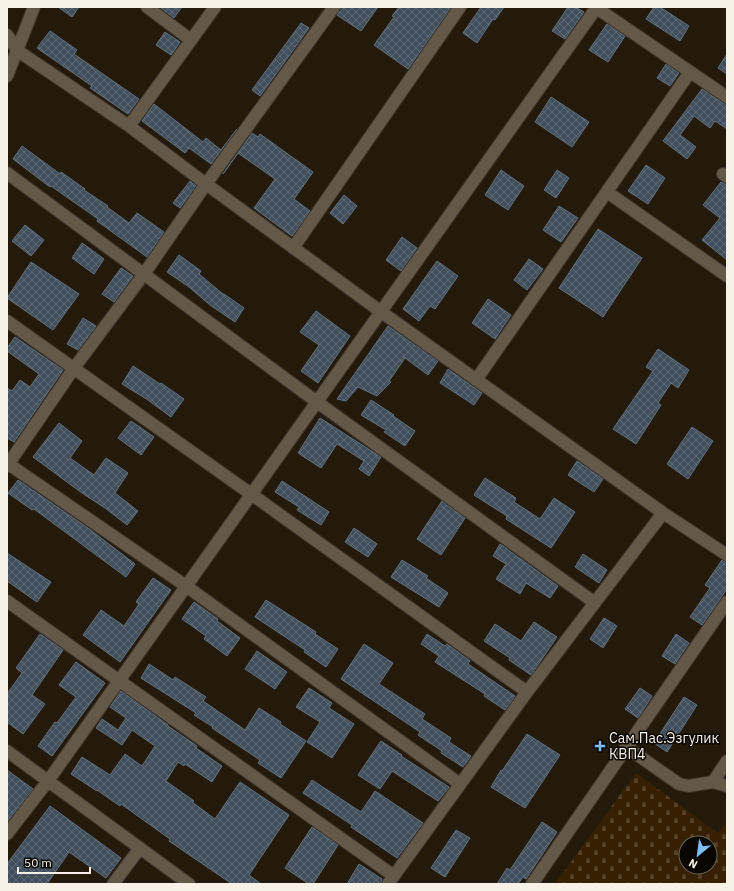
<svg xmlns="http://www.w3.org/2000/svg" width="734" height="891" viewBox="0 0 734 891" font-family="'IBM Plex Sans',sans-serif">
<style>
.cemetery{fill:url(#cemetery-stones);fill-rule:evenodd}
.building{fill:url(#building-cross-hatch);stroke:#62717f}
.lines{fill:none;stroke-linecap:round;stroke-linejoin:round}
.minor-casing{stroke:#3c342e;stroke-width:14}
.minor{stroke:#645848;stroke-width:12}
.poi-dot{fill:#7fbdf9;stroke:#090602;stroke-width:1.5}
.labels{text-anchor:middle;stroke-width:3;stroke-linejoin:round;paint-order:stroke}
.poi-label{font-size:14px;fill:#f8f1e8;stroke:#090602;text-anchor:start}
</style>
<defs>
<pattern id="cemetery-stones" width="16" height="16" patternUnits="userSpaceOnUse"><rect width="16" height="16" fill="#362000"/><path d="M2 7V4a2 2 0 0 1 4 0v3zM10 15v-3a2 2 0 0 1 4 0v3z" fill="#544125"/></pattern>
<pattern id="building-cross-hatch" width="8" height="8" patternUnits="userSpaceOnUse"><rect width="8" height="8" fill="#414f5d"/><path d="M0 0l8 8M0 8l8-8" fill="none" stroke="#5d6974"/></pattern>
</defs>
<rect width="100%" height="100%" fill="#241a0c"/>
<path class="cemetery" d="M636,773l82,60 9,-11v62h-172zM686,843h24v24h-24z"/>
<path class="building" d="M58,7h21l-7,10z
M160,7h22l-8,11z
M341,7h37l-17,24 -24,-16z
M399,7h52l-43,62 -34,-24 20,-28 -2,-1z
M481,7h23l-9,13 -2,-1 -16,24 -14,-10z
M568,7h7l9,5 -19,27 -13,-8z
M654,7h6l29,19 -9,15 -34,-22z
M301,23l8,5 -49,68 -8,-6z
M607,24l18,12 -17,26 -19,-12z
M50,31l27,19 -3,4 65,45 -11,15 -38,-26 2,-2 -55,-38z
M165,32l15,10 -9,13 -15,-10z
M727,54v20l-9,-6z
M666,64l13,9 -9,13 -13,-8z
M702,89l21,14 4,1v25l-12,-8 -5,7 -16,-12 -14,19 16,12 -9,12 -24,-18z
M551,97l38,25 -17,25 -37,-25z
M154,104l49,38 3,-4 15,12 16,-21 -26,35 -22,-16 -4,5 -43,-32z
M252,133l6,4 2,-3 53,38 -19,27 16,12 -18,25 -38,-28 21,-29 -37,-26 -15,21z
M22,146l38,28 1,-2 24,17 -1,1 24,16 -1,1 22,16 8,-10 27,19 -17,25 -50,-36 1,-2 -47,-33 -1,1 -37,-28z
M646,165l19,13 -17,26 -20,-13z
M501,170l23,16 -16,24 -23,-15z
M557,170l12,8 -13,20 -12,-8z
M190,181l6,5 -16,22 -7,-5z
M721,182l6,3v75l-25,-20 18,-22 -17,-13z
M344,195l13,11 -14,18 -13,-11z
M559,206l19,12 -17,24 -18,-12z
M25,225l19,15 -13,16 -19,-15z
M598,229l44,29 -39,59 -44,-29z
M402,237l15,11 -16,23 -15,-11z
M82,243l22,16 -10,15 -22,-16z
M179,255l22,16 -2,3 24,20h1l20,14 -9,14 -25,-17 -21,-18 -22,-15z
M529,259l14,10 -16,21 -13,-10z
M437,261l21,15 -23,33 -5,-3 -11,15 -16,-12z
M31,262l48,32 -26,36 -46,-32z
M121,268l12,8 -19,26 -12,-8z
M488,299l23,16 -16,24 -23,-16z
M316,311l34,25 -32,47 -17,-12 18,-26 -19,-13z
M83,318l13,8 -18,24 -11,-6z
M388,326l50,35 -10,14 -23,-17 -16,23 2,1 -14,14 -19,-9 -12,14 -9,-2z
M15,337l48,33 -49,72 -7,-4v-50l5,3 8,-11 10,7 9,-13 -32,-23v-3z
M658,349l31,21 -11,18 -7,-5 -13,20 3,2 -25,39 -23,-15 40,-58 -7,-4z
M133,366l27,18 1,-1 23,16 -13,18 -23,-17 -26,-16z
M448,369l34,24 -8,12 -34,-22z
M371,400l23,15 -1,1 22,15 -10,15 -21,-14 2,-2 -25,-15z
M320,418l61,39 -12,19 -10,-7 5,-8 -27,-17 -16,24 -23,-15z
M131,421l23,16 -13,18 -23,-17z
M59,423l23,18 -12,17 24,17 12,-17 22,15 -13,20 23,18 -11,14 -22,-17 -23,-15 -49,-36z
M692,427l21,14 -25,38 -21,-15z
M577,461l26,18 -9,13 -26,-17z
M485,478l31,20 -2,4 26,17 14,-21 21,14 -24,36 -45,-29 1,-3 -33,-21z
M18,480l70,48 47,36 -9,13 -92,-68 -2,1 -24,-17z
M282,481l47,31 -8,13 -24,-15 2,-3 -24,-15z
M442,501l23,17 -24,37 -24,-16z
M354,528l23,16 -9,13 -23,-15z
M500,544l58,42 -8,12 -24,-15 -6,11 -24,-15 10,-15 -13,-8z
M7,553l44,29 -14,20 -30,-21z
M583,554l24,16 -8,13 -24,-16z
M402,560l26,16 -2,2 22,15 -9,14 -48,-30z
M722,560l5,3v26l-25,36 -12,-8 20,-29 -5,-3z
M153,578l18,12 -51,72 -37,-27 18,-25 23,16 15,-22 -3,-2z
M266,600l50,32 -1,2 23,15 -12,18 -22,-15 1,-2 -50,-33z
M194,602l24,17 -1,2 23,17 -13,18 -23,-17 2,-3 -24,-17z
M604,618l13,8 -14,22 -13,-9z
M534,622l23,15 -26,38 -22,-15 1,-2 -26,-17 11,-17 26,17z
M40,634l23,16 -31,45 13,9 -22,30 -16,-12v-28l15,-21 -6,-5z
M427,634l18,12 2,-2 23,17 -2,3 47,32 -10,14 -21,-14 1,-2 -50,-32 4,-6 -18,-12z
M676,634l13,9 -14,21 -13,-8z
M364,644l29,19 -14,21 46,30 -3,5 29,19 -2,4 22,14 -8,11 -22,-14 1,-2 -24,-16 2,-3 -79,-53z
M257,651l30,21 -12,17 -30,-20z
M76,662l29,21 -53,73 -14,-10 17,-24 2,1 19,-26 -17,-12z
M149,664l24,16 2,-3 31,20 -3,4 42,29 14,-22 22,14 -1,2 26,17 -25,37 -23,-15 2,-3 -48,-32 1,-1 -19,-12 2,-2 -55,-35z
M309,688l23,15 -3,5 25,16 -22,34 -25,-16 13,-20 -24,-15z
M640,688l12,8 -14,22 -13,-9z
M121,691l47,34v1l29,20 -1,2 26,18 -10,16 -27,-18 -1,2 -6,-4 -12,19 28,20 -2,1 23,17 25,-37 49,33 -40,60 12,9h-29l-63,-43 1,-2 -49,-35 -1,2 -23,-16v1l-26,-17 11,-17 28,18 15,-21 17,12 13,-20 -23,-16 -10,15 -26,-17 6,-9 16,11 8,-12 -16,-11z
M684,697l13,8 -30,47 -13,-9z
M527,734l33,21 -35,53 -34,-21 10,-17 1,1z
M381,741l21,14 -1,1 48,31 -11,14 -46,-30 -12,18 -22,-14z
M7,770l26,19 -26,33z
M312,780l49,32 14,-21 48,32 -26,35 -46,-31 1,-2 -49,-32z
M50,806l71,52 -15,20 -37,-26 -22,32h-40v-20z
M542,822l15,10 -31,47 -3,-2 -5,7h-21l10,-16 3,2z
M312,827l26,18 -25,39h-4l-24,-16z
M456,830l14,8 -25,39 -14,-9z
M359,864l23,15 -1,5h-34z"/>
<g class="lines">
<defs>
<path id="minor" d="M147,7l44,33
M595,7l132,90
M7,35l11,16 111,75 77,58 174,127 283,202 64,42
M7,76l27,-69
M129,126l86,-119
M7,173l310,229 278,201
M723,174l4,3
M607,192l120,84
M293,248l167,-241
M7,321l244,173 276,198
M476,380l214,-308
M7,463l179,123 274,198
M7,466l67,-98 70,-94 62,-90 128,-177
M7,601l387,275
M626,747l53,37 9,2 25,-4 14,4
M7,751l182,133
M713,782l14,-21
M7,834l41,-53 549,-774
M113,884l27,-36
M388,884l139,-192 136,-179
M532,884l195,-282"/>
</defs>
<use href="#minor" class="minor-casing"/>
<use href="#minor" class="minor"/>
</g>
<path class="poi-dot" d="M598 740h4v4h4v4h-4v4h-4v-4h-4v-4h4z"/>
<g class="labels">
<g class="poi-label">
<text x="609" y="743">Сам.Пас.Эзгулик<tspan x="609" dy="16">КВП4</tspan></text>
</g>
</g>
<rect width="734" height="891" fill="none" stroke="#f8f1e8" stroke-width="16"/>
<g transform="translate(698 855) rotate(209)"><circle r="19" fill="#090602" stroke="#69645e"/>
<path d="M0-3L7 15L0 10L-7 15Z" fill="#7fbdf9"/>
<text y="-6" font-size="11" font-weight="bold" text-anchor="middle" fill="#f8f1e8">N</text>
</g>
<path d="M18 867v6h72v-6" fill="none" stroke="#f8f1e8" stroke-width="2"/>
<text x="24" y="867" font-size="12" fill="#f8f1e8" stroke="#090602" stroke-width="3" paint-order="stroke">50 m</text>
</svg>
